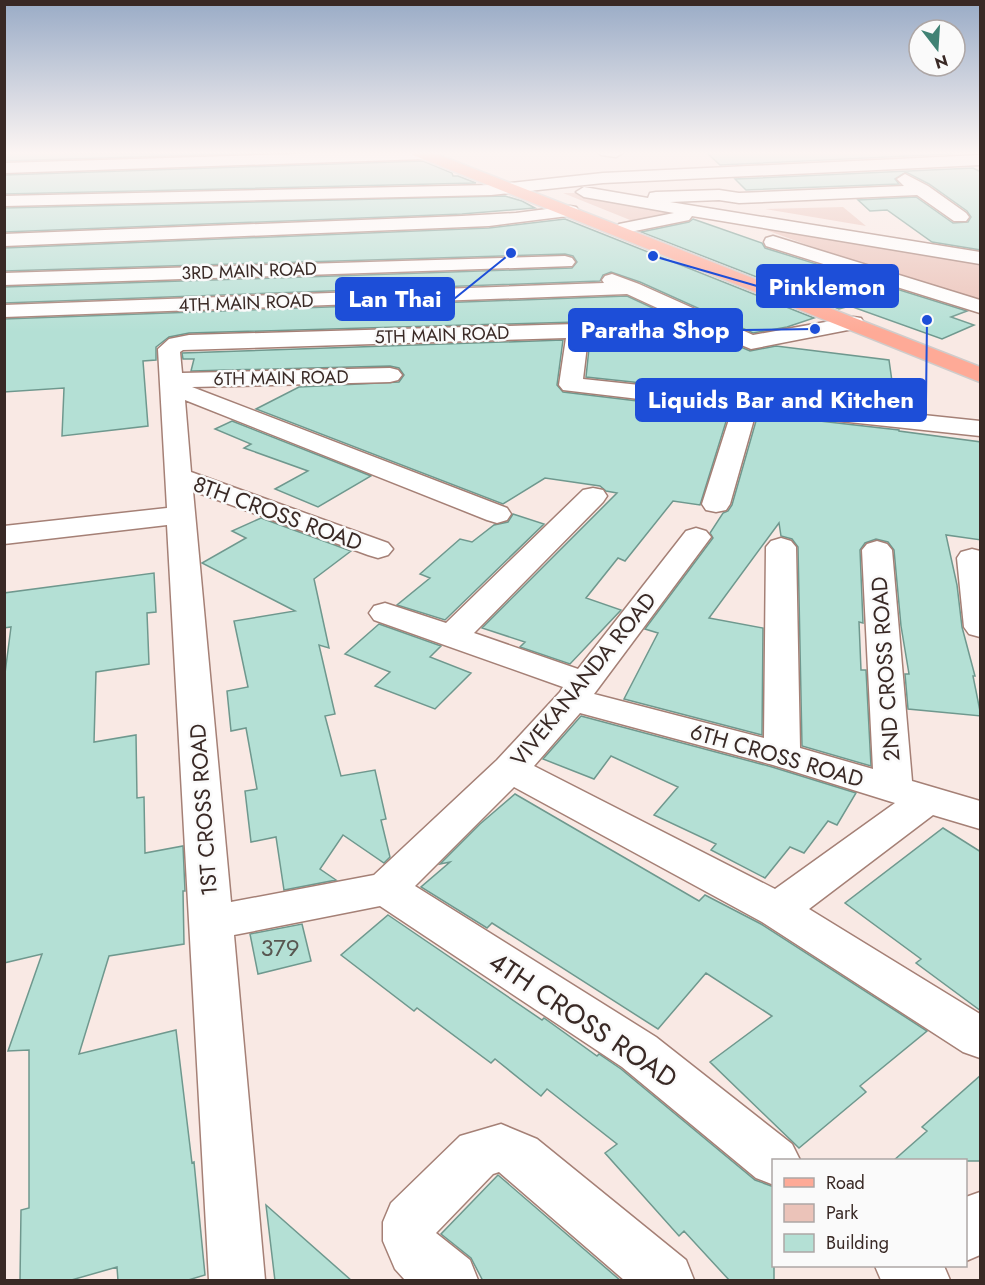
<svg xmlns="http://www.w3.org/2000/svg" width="985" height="1285" viewBox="0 0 985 1285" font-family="Jost,sans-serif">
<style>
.green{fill:#ebc3b9}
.building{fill:#b4e0d5;stroke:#6f988e;stroke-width:1.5}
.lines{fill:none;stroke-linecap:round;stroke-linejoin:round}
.minor-casing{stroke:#a58076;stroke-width:3}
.major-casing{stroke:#cfcccb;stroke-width:3}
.minor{fill:#fff;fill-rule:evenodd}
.major{fill:#feaa97;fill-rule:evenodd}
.labels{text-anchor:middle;stroke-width:5;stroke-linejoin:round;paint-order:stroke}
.far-street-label{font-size:18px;fill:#392925;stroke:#fafafa}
.street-label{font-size:22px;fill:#392925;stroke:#fafafa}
.near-number-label{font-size:24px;fill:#585751}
.near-street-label{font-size:27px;fill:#392925;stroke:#fafafa}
.leader{fill:none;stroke:#1d4ed8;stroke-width:2}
.callout-dot{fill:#1d4ed8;stroke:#fafafa;stroke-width:2}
.callout{fill:#1d4ed8;stroke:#1d4ed8;stroke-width:2}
.callout-label{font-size:24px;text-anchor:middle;font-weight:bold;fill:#fff}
</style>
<rect width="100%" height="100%" fill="#f9e9e4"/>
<path class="green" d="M563,193h14l106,18 -43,13z
M843,207l23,19 -101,-17z
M741,221l239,41v41l-115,-37z"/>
<path class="building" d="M4,152l156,2 137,-2 -293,9z
M706,152h241l4,2 -231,11z
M423,161l29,12 1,3h5l18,7 -472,11v-19z
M973,168l8,4v78l-49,-8 -45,-32 -17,1 -12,-11 58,-3 37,26 15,-1 3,-5 -4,-6 -38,-27 -23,-12 -11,7 4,5 -153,6 -11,-11z
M505,196l17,5 13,7 -73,6 -458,18v-24z
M565,219l249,99 -27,9 -34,6 -113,-51 -29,-10 -8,3 -3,6 -596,22v-16l568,-19 5,-6 -4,-6 -8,-2 -561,17v-23l485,-20z
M693,219l69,24 3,5 202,63 -16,6 23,8 -32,14 -92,-33 -11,3 -198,-77 48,-10z
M627,296l43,20 -59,5 -422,12 -20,4 -13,10v13l-13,1 5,65 -86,10 2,-48 -60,4v-73z
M703,331l47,20 26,-5 113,14 7,50 -310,-33 4,-38z
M563,340l-6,45 6,7 166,20 -29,93 -27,-4 -48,60 -7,-3 -32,40 35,12 -51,54 -50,-17 5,-5 -43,-14 135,-135 -11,-2 -6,-5 -55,-8 -42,26 -247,-95 43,-22 100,-5 5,-7 -5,-7 -9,-2 -199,5 3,-12h-11l-1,-6z
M758,414l141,16v1l82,11v98l-35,-5 11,50 5,42 13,49h-2l8,40 -73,-7 -3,-35h4l-8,-48 -7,-76 -6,-8 -12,-3 -11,4 -5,7 3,73 -4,-1 2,48h5l5,96 -69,-20 -4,-199 -6,-8 -11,-3 -2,-13 -70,95 54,10 -1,107 -138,-36 34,-66 -13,-4 68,-91 -3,-5 13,-20 5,-2 4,-6z
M232,421l139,55 -53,31 -43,-18 33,-18 -64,-23 7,-4 -36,-15z
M513,514l31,10 -99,96 -48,-15 33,-27 -10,-4 40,-35 12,3 22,-17 14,-3z
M261,518l90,33 -37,28 15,69 -10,-3 16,69 -10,2 16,60 34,-6 11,49 -5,1 9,37 -6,6 -41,-28 -23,34 16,11 -52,10 -8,-53 -25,5 -6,-51 12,-2 -11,-61 -15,3 -4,-40 21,-4 -14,-66 61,-10 -93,-48 44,-25 -14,-7z
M154,573l2,39 -9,1 2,51 -53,8 -2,70 42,-7 1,63 7,-1 1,56 38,-7 2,45h-2l1,53 -75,12 -30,98 97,-24 16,133 2,-1 11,113 -20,6h-67l-1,-14 -49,14h-48l1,-71 8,-2v-158l-21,1 34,-97 -38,9v-282l7,-54 -7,1v-35z
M379,624l62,22 -11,11 41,16 -36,36 -60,-23 15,-14 -45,-18z
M581,716l191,51 84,26 -19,32 -9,-4 -24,32 -14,-6 -25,31 -54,-28 5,-6 -62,-29 24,-28 -67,-31 -17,23 -51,-20z
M515,794l184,107 6,-6 56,29 166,107 -67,55 6,6 -67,56 -89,-86 62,-46 -66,-43 -48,56 -166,-106 -5,5 -66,-41 29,-25 -10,2 40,-40z
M943,828l38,24v159l-65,-48 5,-4 -76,-56z
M388,915l154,105 2,-2 53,38 2,-2 22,15 134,111 19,7v94h-44l-46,-50 -5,5 -74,-83 12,-9 -70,-55 -6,7 -46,-37 -4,4 -74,-55 -3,3 -73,-56z
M302,924l9,37 -53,13 -8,-40z
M981,1075v86h-88l34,-30 -5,-4z
M498,1175l123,106h-138l-12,-23 -30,-24z
M266,1205l86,76h-77z"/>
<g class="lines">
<defs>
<path id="minor" d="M357,152h73l2,2 -8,5 -420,14v-10z
M598,152h26l-8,5 -15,-2z
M980,155v10l-377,18 -112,12 -487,11v-10l487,-11 112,-12z
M905,174l23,12 38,27 3,4 -3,4h-12l-37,-26 -178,8 -20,-3 -49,2 310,50v12l-288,-48 -3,4 -64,13 -6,-1 -3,-4 3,-4 55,-11 -90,-16 -8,-5 8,-5 64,11 2,-5 6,-1 63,-2 20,3 165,-7 -7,-7z
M570,206l6,1 3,4 -3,4 -87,11 -485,20v-12l458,-18 54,-3z
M773,236l207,64v13l-214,-67 -2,-4 2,-4z
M565,256l7,2 3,4 -3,4 -568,19v-12z
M612,274l27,10 114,51 100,-18 8,1 3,5 -3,5 -8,1 -102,20 -48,-20 -115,8 -5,42 397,42v15l-224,-24 -26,92 -4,6 -10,2 -10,-2 -4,-6 30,-94 -169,-20 -4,-5 7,-47 -383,12 -3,2 2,21 208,-5 8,2 4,5 -4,5 -8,2 -198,5 315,121 4,6 -4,6 -10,3 -10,-3 -302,-120 6,72 197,71 5,6 -5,6 -10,3 -10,-3 -175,-64 38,411 143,-27 123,-115 63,-68 3,-5 -189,-67 -5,-7 5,-7 11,-3 61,20 137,-133 10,-2 10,2 4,6 -4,6 -129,131 104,36 108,-138 10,-3 10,3 5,6 -117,157 170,44 2,-191 5,-6 10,-3 10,3 5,6 4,201 73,21 -11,-219 5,-6 10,-3 10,3 5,6 20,231 68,20v28l-47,-14 -124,94 171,105v44l-17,-6 -201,-130 -248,-135 -99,99 241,151 136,107 8,16h-26v25l-18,-7 -134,-111 -242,-161 -146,29 31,345h-56l-42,-755 -163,19v-18l163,-18 -9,-159 11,-10 20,-4 422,-12 68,-5 -52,-24 -623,23v-12l600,-22 -2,-3 3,-4zM580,713l193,52 122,38 -120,86 -241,-123z
M972,549l8,2v86l-11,-3 -5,-7 -7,-69 4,-6z
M501,1124l36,15 149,121 8,20h-70l-125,-108 -6,2 -57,59 34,27 8,20h-73l-10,-11 -12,-28v-19l8,-19 69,-67z
M980,1192v63l-14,6v-64z
M875,1266h69l6,14h-69z"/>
<path id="major" d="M410,152h21l549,215v15l-567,-227z"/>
</defs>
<use href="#minor" class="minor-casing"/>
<use href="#major" class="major-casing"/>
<use href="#minor" class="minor"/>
<use href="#major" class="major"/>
</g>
<linearGradient id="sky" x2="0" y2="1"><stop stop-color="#99abc6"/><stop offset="0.46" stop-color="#fcf5f3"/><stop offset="1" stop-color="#fcf5f3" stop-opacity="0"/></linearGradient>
<rect width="985" height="332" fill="url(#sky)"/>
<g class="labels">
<g class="far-street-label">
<text transform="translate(249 271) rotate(-2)" y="6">3RD MAIN ROAD</text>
<text transform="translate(246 303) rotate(-2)" y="6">4TH MAIN ROAD</text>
<text transform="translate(442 335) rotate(-2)" y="6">5TH MAIN ROAD</text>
<text transform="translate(281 378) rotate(-1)" y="6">6TH MAIN ROAD</text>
</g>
<g class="street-label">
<text transform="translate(278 513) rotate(20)" y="8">8TH CROSS ROAD</text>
<text transform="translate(885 669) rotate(-94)" y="8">2ND CROSS ROAD</text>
<text transform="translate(583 679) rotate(-51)" y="8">VIVEKANANDA ROAD</text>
<text transform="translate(777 755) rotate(16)" y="8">6TH CROSS ROAD</text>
<text transform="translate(203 810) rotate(-94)" y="8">1ST CROSS ROAD</text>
</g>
<g class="near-number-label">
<text x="280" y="956">379</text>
</g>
<g class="near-street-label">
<text transform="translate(583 1020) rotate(34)" y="9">4TH CROSS ROAD</text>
</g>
</g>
<path class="leader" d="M653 256L757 286M511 253L454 299M815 329L742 330M927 320L926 400"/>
<g class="callout-dot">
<circle cx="653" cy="256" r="6"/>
<circle cx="511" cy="253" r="6"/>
<circle cx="815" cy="329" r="6"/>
<circle cx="927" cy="320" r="6"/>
</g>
<g class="callout">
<rect x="757" y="265" width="141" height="42" rx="6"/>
<rect x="336" y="278" width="118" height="42" rx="6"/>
<rect x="569" y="309" width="173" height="42" rx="6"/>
<rect x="636" y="379" width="290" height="42" rx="6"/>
</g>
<g class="callout-label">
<text x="827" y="295">Pinklemon</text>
<text x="395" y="307">Lan Thai</text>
<text x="655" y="338">Paratha Shop</text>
<text x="781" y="408">Liquids Bar and Kitchen</text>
</g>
<rect width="985" height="1285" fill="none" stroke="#392925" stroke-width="12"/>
<rect x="772" y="1159" width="195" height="108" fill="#fafafa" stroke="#ada6a5" stroke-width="1.5"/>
<rect x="784" y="1178" width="30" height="9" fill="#feaa97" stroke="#ada6a5" stroke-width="1.5"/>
<text x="826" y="1189" font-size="18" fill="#392925">Road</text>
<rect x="784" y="1204" width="30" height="18" fill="#ebc3b9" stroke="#ada6a5" stroke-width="1.5"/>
<text x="826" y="1219" font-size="18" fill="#392925">Park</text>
<rect x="784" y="1234" width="30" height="18" fill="#b4e0d5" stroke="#ada6a5" stroke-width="1.5"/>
<text x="826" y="1249" font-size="18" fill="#392925">Building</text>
<g transform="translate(937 48) rotate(163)"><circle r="28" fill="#fafafa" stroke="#ada6a5" stroke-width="1.5"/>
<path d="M0-4.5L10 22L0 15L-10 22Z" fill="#408274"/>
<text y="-9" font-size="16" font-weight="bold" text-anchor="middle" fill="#392925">N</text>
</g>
</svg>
